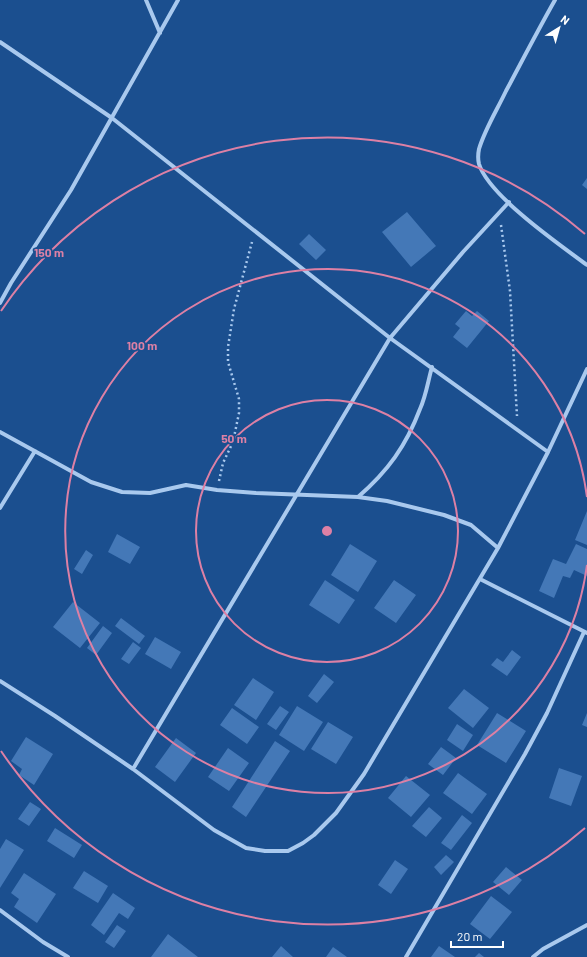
<svg xmlns="http://www.w3.org/2000/svg" width="587" height="957" viewBox="0 0 587 957" font-family="Barlow,sans-serif">
<style>
.building{fill:#4478b7}
.lines{fill:none;stroke-linecap:round;stroke-linejoin:round}
.path{stroke:#a9c9ee;stroke-width:2.5;stroke-dasharray:2 3;stroke-linecap:butt}
.minor{stroke:#a9c9ee;stroke-width:4}
.ring{fill:none;stroke:#dd80a5;stroke-width:2}
.centre{fill:#dd80a5;stroke:#1b4f8f;stroke-width:2}
.ring-label{font-size:12px;text-anchor:middle;font-weight:bold;fill:#dd80a5;stroke:#1b4f8f;stroke-width:3.5;stroke-linejoin:round;paint-order:stroke}
</style>
<rect width="100%" height="100%" fill="#1b4f8f"/>
<path class="building" d="M587,178v11l-5,-4z
M407,212l29,34 -25,21 -29,-35z
M309,234l17,16 -10,10 -17,-16z
M466,311l6,5 5,-5 12,10 -22,27 -14,-11 7,-9 -5,-4z
M587,511v34l-12,-5z
M117,534l23,13 -10,17 -22,-12z
M350,544l27,17 -19,31 -27,-17z
M576,544l11,5v27l-13,-6 -4,8 -7,-2 -9,22 -15,-7 14,-32 13,5z
M86,550l7,5 -11,19 -8,-5z
M325,580l30,20 -16,24 -30,-19z
M394,580l22,15 -20,28 -22,-15z
M73,602l27,21 -20,25 -27,-21z
M121,618l24,18 -6,8 -24,-18z
M103,626l9,7 -16,22 -9,-7z
M155,637l26,15 -10,17 -26,-15z
M133,642l8,6 -12,16 -8,-5z
M512,650l9,7 -14,19 -16,-11 6,-7 6,4z
M324,674l10,8 -17,21 -9,-7z
M253,678l21,14 -18,28 -22,-15z
M464,689l25,19 -16,20 -25,-20z
M280,706l9,6 -13,18 -9,-6z
M297,706l26,16 -19,29 -25,-16z
M232,708l27,19 -12,17 -27,-19z
M497,713l29,18 -20,32 -29,-18z
M587,713v14l-5,-2z
M328,722l25,15 -17,27 -25,-15z
M457,724l16,11 -10,16 -16,-11z
M26,737l27,17 -19,31 -15,-10 3,-6 -11,-8z
M176,738l20,15 -21,29 -20,-15z
M275,741l15,10 -44,66 -14,-10z
M441,747l15,11 -13,17 -15,-11z
M228,748l21,15 -20,28 -21,-14z
M559,768l23,8 -11,30 -22,-8z
M458,773l29,21 -15,20 -29,-21z
M406,776l24,19 -19,22 -23,-19z
M30,802l11,7 -12,17 -11,-7z
M429,807l13,11 -16,19 -14,-11z
M462,815l10,8 -21,27 -10,-7z
M55,828l27,17 -8,13 -27,-17z
M6,839l18,11 -24,38v-39z
M446,855l8,7 -13,13 -7,-8z
M395,860l13,9 -17,25 -13,-9z
M506,867l16,13 -13,15 -16,-13z
M84,871l24,15 -10,17 -25,-15z
M24,873l32,21 -19,29 -23,-16 5,-8 -8,-6z
M113,893l22,15 -7,11 -9,-6 -15,22 -13,-10z
M491,896l21,16 -22,27 -20,-15z
M117,925l9,6 -12,17 -9,-6z
M168,934l30,23h-47z
M281,946l12,11h-21z
M439,946l16,11h-24z
M333,947l14,10h-21z
M479,953l5,4h-9z"/>
<g class="lines">
<path class="path" d="M501,225l9,66 7,125
M219,481l4,-18 10,-21 6,-29v-14l-11,-37v-15l6,-38 18,-67"/>
<path class="minor" d="M146,0l14,33
M555,0c-17,30 -33,61 -49,91 -9,19 -21,38 -27,58 -1,5 -1,11 0,15 10,32 81,81 108,101
M0,42l112,76 278,220 158,114
M0,303l11,-20 60,-93 107,-190
M0,432l91,50 31,10 28,1 36,-8 31,5 39,3 102,4 29,4 57,14 27,10 27,23
M358,497c30,-26 48,-51 62,-88 6,-13 8,-28 12,-42
M0,508l35,-57
M480,579l107,54
M0,681l55,35 78,53 81,61 32,18 19,3h23l15,-8 11,-8 22,-22 28,-39 134,-226 50,-96 39,-83
M133,769l257,-431 73,-86 46,-50
M0,910l43,32 25,15
M406,957l119,-203 22,-41 37,-81
M533,957l10,-8 44,-24"/>
</g>
<g class="ring">
<circle cx="327" cy="531" r="131"/>
<path d="M587 565A262 262 0 1 1 587 497"/>
<path d="M585 828A393 393 0 0 1 1 751M1 311A393 393 0 0 1 585 234"/>
</g>
<circle cx="327" cy="531" r="6" class="centre"/>
<g class="ring-label">
<text x="49" y="257">150 m</text>
<text x="142" y="350">100 m</text>
<text x="234" y="443">50 m</text>
</g>
<g transform="translate(559 28) rotate(37)" stroke="#1b4f8f" stroke-width="3" paint-order="stroke">
<path d="M0-3L7 15L0 10L-7 15Z" fill="#ffffff"/>
<text y="-6" font-size="11" font-weight="bold" text-anchor="middle" fill="#ffffff">N</text>
</g>
<path d="M451 941v6h52v-6" fill="none" stroke="#ffffff" stroke-width="2"/>
<text x="457" y="941" font-size="12" fill="#ffffff" stroke="#1b4f8f" stroke-width="3" paint-order="stroke">20 m</text>
</svg>
